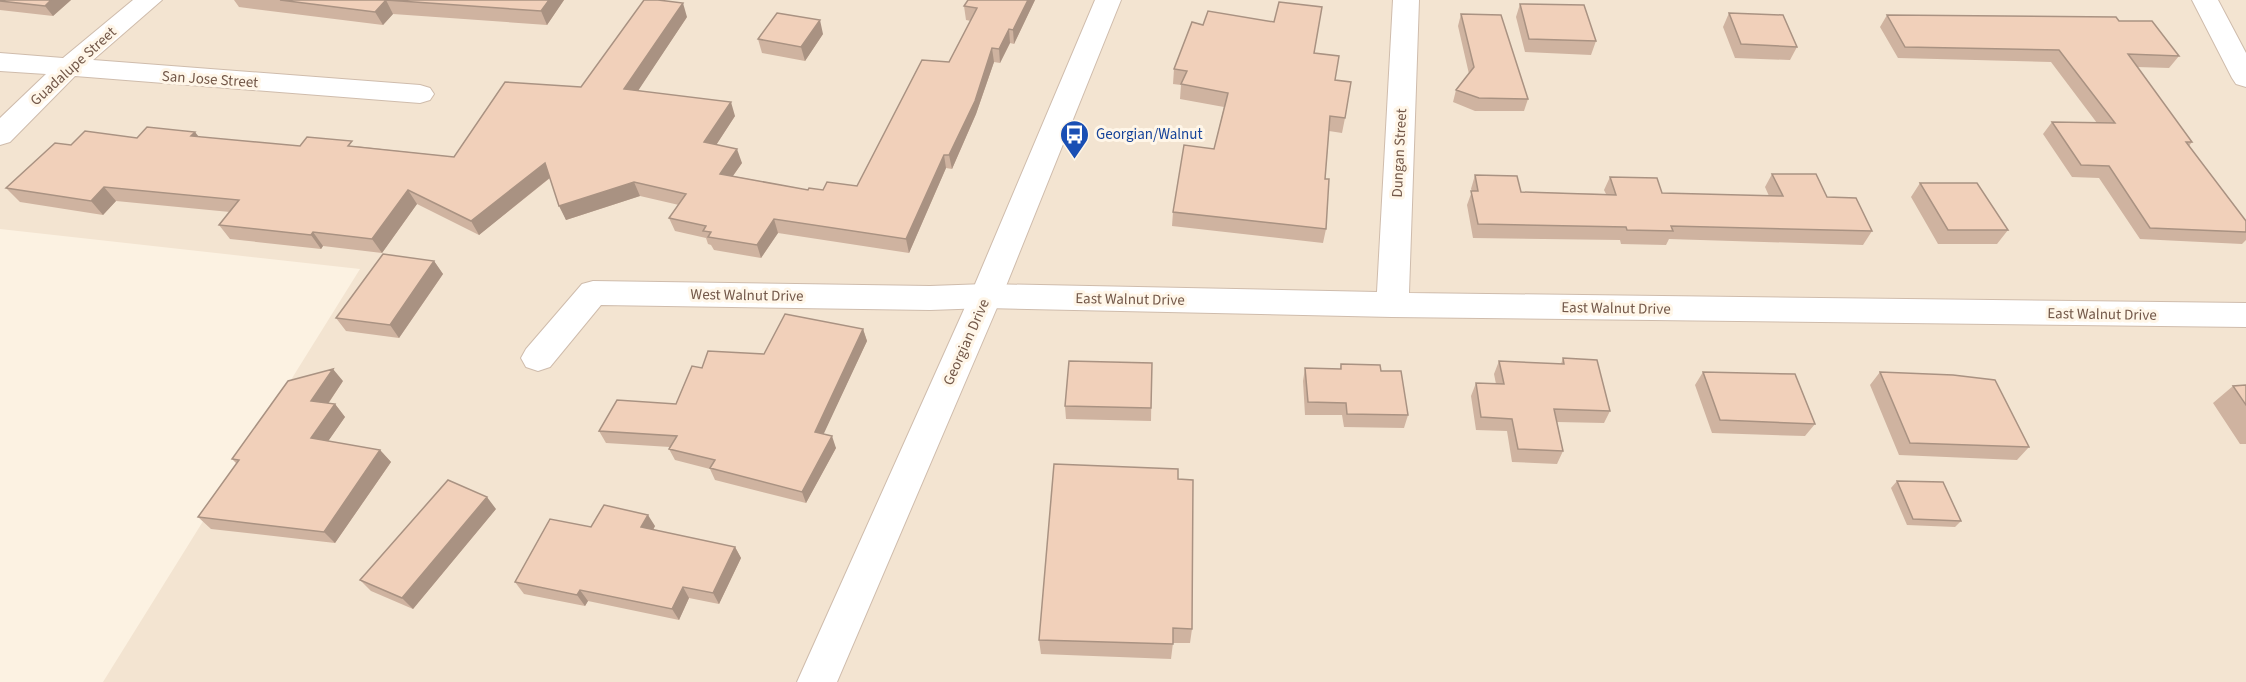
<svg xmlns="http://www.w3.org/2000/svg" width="2246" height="682" viewBox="0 0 2246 682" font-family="'Source Sans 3',sans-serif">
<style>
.residential{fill:#f3e4d1}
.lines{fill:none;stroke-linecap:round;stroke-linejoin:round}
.minor-casing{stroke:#cfbcac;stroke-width:2}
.tertiary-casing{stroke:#cfbcac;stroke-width:2}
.minor{fill:#fff;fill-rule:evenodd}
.tertiary{fill:#fff;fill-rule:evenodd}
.wall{fill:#cfb3a0}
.shaded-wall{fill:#a99282}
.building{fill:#f1d0ba;stroke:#a99282;stroke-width:1.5}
.labels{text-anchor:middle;stroke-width:6;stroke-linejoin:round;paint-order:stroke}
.street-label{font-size:15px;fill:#735849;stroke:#fff6e8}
.transit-label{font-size:15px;fill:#164399;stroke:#fff6e8;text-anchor:start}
</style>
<rect width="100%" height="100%" fill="#fcf2e2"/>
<path class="residential" d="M0,0h2246v682h-2143l257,-413 -360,-40z"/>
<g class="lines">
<defs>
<path id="minor" d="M133,0h29l-69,60 327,25 10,3 4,6 -4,6 -10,3 -345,-27 -65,66 -10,3v-27l46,-44 -46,-3v-18l63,5z
M1393,0h26l-10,293 837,10v24l-854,-10 -406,-9 -56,2 -329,-5 -51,62 -12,4 -12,-4 -5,-9 5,-9 56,-65 11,-3 337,5 56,-2 391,8z
M2192,0h26l28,53v34l-10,-3 -4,-6z"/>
<path id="tertiary" d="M1095,0h26l-119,296 -165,386h-40l173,-386z"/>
</defs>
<use href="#minor" class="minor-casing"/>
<use href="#tertiary" class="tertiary-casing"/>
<use href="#minor" class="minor"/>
<use href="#tertiary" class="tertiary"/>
</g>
<path class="wall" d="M0,0h71l-18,16 -53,-6z
M234,0h330l-17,25 -154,-11 -10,11 -144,-18z
M1035,0l-21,44 -4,-1 -10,20 -6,-1 -18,52 -24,55 -6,-1 -37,85 -131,-20 -17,25 -47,-8 -3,-5 -3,-1 -2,-6 -31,-7 -6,-13 10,-13 -39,-9 -74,24 -16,-42 -71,57 -62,-31 -35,49 -59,-7 -2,3 -91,-10 -11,-14 11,-13 -114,-11 -13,14 -83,-13 -14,-14 65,-43 128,-8 101,9h55l99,11 127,-70 106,-70 -49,73 97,26 -19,29 26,18 -9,13 75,14h15l34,-4 92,-124 22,-41 -5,-1 -2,-14z
M1520,4l76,37 -5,14 -66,-3 -9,-35z
M1729,13l68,34 -7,13 -55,-2 -12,-31z
M1461,14l67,85 -4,12h-49l-22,-9 3,-12 13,-16 -11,-48z
M1887,15l232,6 60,35 -10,12 -32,-1 55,75 -3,4 57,75v19l-4,4 -102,-5 -41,-61 -27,-1 -29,-43 9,-12 45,1 -46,-61 -153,-4 -18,-31z
M1203,25l112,28 20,27 10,38 -3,15 -13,-2 -4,48 1,50 -3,14 -151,-17 1,-14 41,-63 10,-42 -44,-8 1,-14 -8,-1 1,-15z
M823,34l-18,27 -43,-8 -4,-14z
M1772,174l55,23 45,34 -9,14 -194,-6 -3,6 -45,-1 -1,-4 -147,-2 -6,-33 5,-14 -1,-2 4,-14 46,17 85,2 -2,-4 6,-13 52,16 107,3 -4,-9z
M1920,183l88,47 -11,14h-59l-27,-47z
M434,261l9,13 -44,64 -53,-7 -10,-13z
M863,329l4,12 -44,93 13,14 -30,55 -91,-23 -5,-11 -35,-9 -6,-11 1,-2 -64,-4 -7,-12 77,-27 88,-50z
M1563,358l47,53 -6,12 -47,-1 6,29 -6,13 -45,-2 -5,-31 -31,-1 -5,-34 5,-13 20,1 -2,-10 5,-13 62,3z
M1152,363l-1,58 -85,-2 -1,-13z
M1341,364l40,7 27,44 -4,13 -60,-1 -2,-12h-37l-2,-34 2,-13 35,1z
M1703,372l112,52 -10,12 -93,-3 -17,-48z
M1880,372l149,75 -12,13 -118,-5 -29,-70z
M343,381l-15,23h7l10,13 -17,24 52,9 11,12 -56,81 -124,-14 -13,-12 39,-53 -5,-5z
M2246,385v59h-6l-27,-41 20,-17z
M1178,479l14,150 -2,14h-17l-2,16 -130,-5 -2,-14z
M1897,481l64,40 -6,6 -48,-2 -16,-37z
M496,509l-83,100 -42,-18 -11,-11z
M655,526l-2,4 82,17 6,11 -22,46 -30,-6 -10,22 -91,-19 -3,5 -61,-12 -9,-12 76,-55z"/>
<path class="shaded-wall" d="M51,0h20l-18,16 -8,-10z
M386,0l7,14 -10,11 -8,-13z
M549,0h15l-17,25 -6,-14z
M1028,0h7l-21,44 -1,-14z
M683,3l4,14 -57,86 -6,-14z
M820,20l3,14 -18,27 -4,-14z
M1009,29l1,14 -10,20 -1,-14z
M992,48l2,14 -18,52 -24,55 -3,-14z
M731,102l4,14 -26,40 -5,-14z
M195,132l11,14 -15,-10z
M737,149l5,14 -17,24 -5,-13z
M944,155l2,13 -37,85 -3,-14z
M545,163l7,13 -73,59 -8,-14z
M634,182l6,14 -74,24 -7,-14z
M104,187l12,14 -13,14 -12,-14z
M408,190l9,14 -35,49 -10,-14z
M774,219l4,14 -17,25 -4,-13z
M313,232l10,14 -2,3 -10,-14z
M434,261l9,13 -44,64 -9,-13z
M863,329l4,12 -48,103 -4,-12z
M333,369l10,12 -22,33 -10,-13z
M335,404l10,13 -23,33 -11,-12z
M832,436l4,12 -30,55 -4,-11z
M380,450l11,12 -56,81 -11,-11z
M487,497l9,12 -83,100 -11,-11z
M648,515l7,11 -7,13 -7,-12z
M735,547l6,11 -22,46 -6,-11z
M683,587l6,11 -10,22 -7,-11z
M580,590l8,11 -3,5 -8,-11z"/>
<path class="building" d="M0,0h51l-6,6 -45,-5z
M280,0h269l-8,11 -155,-11 -11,12z
M644,0h14l25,3 -59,86 107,13 -27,40 33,7 -17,25 88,16 1,-2 14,2 4,-8 30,4 65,-126 27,2 28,-54 -13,-2 4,-6h60l-15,30 -4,-1 -10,20 -7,-1 -17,53 -26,54h-5l-38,84 -132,-20 -17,26 -49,-8 3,-5 -8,-1 3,-5 -37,-8 17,-24 -52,-12 -75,24 -14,-43 -74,58 -63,-31 -36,49 -59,-7 -2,3 -92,-10 20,-25 -135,-13 -13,14 -85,-13 49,-45 16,2 14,-14 52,7 10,-11 48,5 -4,4 109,10 7,-9 45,4 -4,5 106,11 51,-75 76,5z
M1279,2l43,5 -8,46 25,3 -4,24 16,2 -6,36 -15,-2 -5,63h4l-3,50 -153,-17 11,-67 30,4 14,-56 -47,-9 6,-13 -13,-2 18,-47 11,3 5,-14 66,11z
M1520,4l64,1 12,36 -67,-2z
M777,13l43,7 -19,27 -43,-8z
M1729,13l54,2 14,32 -56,-3z
M1461,14l40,1 27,84 -49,-1 -23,-8 18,-23z
M1887,15l229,2 3,4h33l27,35 -51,-2 64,88h-6l60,79v11l-96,-4 -41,-62 -28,-1 -29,-43 63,1 -56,-73 -154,-3z
M1772,174h44l11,23 29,1 16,33 -201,-5 2,5 -46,-1 -1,-3 -148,-3 -7,-33h7l-3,-16 42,1 4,16 95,3 -6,-18 47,1 5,15 121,3z
M1920,183h57l31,47h-60z
M383,254l51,7 -44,64 -54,-7z
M785,314l78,15 -48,103 17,4 -30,56 -92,-24 5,-8 -46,-11 8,-13 -78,-5 18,-31 59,4 16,-38 10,2 6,-17 56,3z
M1563,358l34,2 13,51 -56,-2 9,42 -45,-2 -6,-30 -31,-2 -5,-34 28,1 -5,-23 65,3z
M1069,361l83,2 -1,45 -86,-2z
M1341,364l39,1 1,6h20l7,44 -61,-1 -1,-11 -38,-1 -3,-34 36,1z
M333,369l-22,32 24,3 -24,34 69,12 -56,82 -126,-15 41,-57 -7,-1 56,-78z
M1703,372l92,2 20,50 -95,-4z
M1880,372l73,3 42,5 34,67 -119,-4z
M2246,385v20l-13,-19z
M1054,464l124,5v10l15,1 -1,149 -19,-1v16l-134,-4z
M448,480l39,17 -85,101 -42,-18z
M1897,481l46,1 18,39 -48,-2z
M604,505l44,10 -7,12 94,20 -22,46 -30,-6 -11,22 -92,-19 -3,5 -62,-13 35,-63 41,8z"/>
<defs>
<symbol id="bus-pin" viewBox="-11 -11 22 30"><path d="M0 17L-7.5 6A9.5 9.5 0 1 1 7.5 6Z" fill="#1a4fb4" stroke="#fff6e8"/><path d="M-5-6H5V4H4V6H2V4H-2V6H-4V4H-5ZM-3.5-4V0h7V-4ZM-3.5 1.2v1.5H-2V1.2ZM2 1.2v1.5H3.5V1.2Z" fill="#fff"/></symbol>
</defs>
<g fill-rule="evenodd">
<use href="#bus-pin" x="1058" y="118" width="33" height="45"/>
</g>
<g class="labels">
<g class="street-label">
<text transform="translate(73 66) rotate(-42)" y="5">Guadalupe Street</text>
<text transform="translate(210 79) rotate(4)" y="5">San Jose Street</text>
<text transform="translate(1399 153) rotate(-87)" y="5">Dungan Street</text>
<text transform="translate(747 295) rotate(1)" y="5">West Walnut Drive</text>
<text transform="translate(1130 299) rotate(1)" y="5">East Walnut Drive</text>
<text transform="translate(1616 308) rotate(1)" y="5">East Walnut Drive</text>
<text transform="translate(2102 314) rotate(1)" y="5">East Walnut Drive</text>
<text transform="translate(966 342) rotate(-66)" y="5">Georgian Drive</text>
</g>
<g class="transit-label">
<text x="1096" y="139">Georgian/Walnut</text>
</g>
</g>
</svg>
